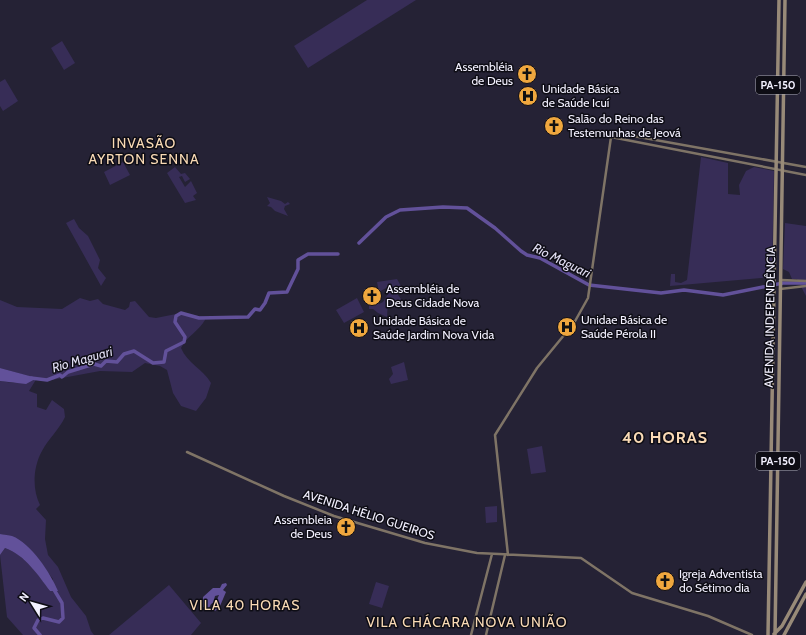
<svg xmlns="http://www.w3.org/2000/svg" width="806" height="635" viewBox="0 0 806 635" font-family="Cabin,sans-serif">
<style>
.green{fill:#372d57}
.water{fill:#62519a}
.lines{fill:none;stroke-linecap:round;stroke-linejoin:round}
.river{stroke:#62519a;stroke-width:3.5}
.secondary{stroke:#7f7466;stroke-width:2.5}
.primary{stroke:#988a78;stroke-width:3.5}
.labels{text-anchor:middle;stroke-width:3;stroke-linejoin:round;paint-order:stroke}
.shield{fill:#0e0d15;stroke:#aeadb9;stroke-width:1}
.shield-label{font-size:11px;font-weight:bold;fill:#f3f1ff}
.poi-label{font-size:12px;fill:#f3f1ff;stroke:#0e0d15;text-anchor:start}
.street-label{font-size:12px;fill:#f3f1ff;stroke:#0e0d15}
.water-label{font-size:13px;font-style:italic;fill:#e0ddf2;stroke:#0e0d15}
.quarter-label{font-size:14px;letter-spacing:1px;fill:#f9dab5;stroke:#0e0d15}
.district-label{font-size:16px;font-weight:bold;letter-spacing:1px;fill:#f9dab5;stroke:#0e0d15}
</style>
<rect width="100%" height="100%" fill="#252235"/>
<path class="green" d="M367,0h49l-108,68 -14,-22z
M62,41l13,22 -11,7 -13,-22z
M5,79l13,22 -15,10 -3,-5v-24z
M701,157l27,6v31l12,1 -1,-10 7,-14 8,-4 20,4 -2,106 -102,9 1,-12h4v8l6,1 6,-3z
M123,162l7,13 -20,10 -6,-13z
M175,167l6,7 4,-1 5,6 -5,3 -3,-6 -3,1 6,10 6,-6 6,12 -4,3 3,4 -11,3 -18,-30z
M267,197l14,4 4,3 3,-2 2,2 -5,2 -1,3 4,7 -13,-5 -4,-4 -4,-1 3,-3z
M74,219l5,9 9,8 12,24 -2,8 8,10 -5,8 -35,-63z
M785,223l21,3v70l-9,-17h-5l-3,-7 -6,-3z
M397,279l4,7 -5,1 -1,4 6,8 -4,5 -5,-5 -4,2 -1,16 -9,-4 -5,-4h-4v-4l4,-5h3l3,4 4,-2 5,-8 -2,-6 -7,4 -2,-10z
M80,298l10,3 8,-2 5,5 22,6 4,-3 1,-5 5,-1 14,16 7,1 25,-5 23,4 1,3c-6,11 -18,16 -24,28 6,15 22,21 30,35l-5,15 -10,13 -15,-5 -8,-13 -6,-23 -7,-4 -15,-3 -13,9 -32,-1 -54,10 -9,-3 -8,13 8,3v13l9,3 6,-10 12,9 1,8c-6,13 -17,22 -23,34 -9,16 -10,38 -2,54l-4,4 10,11 -1,19 3,16 10,12 13,30 15,19 5,15 3,4h-71l-16,-18 -7,-62 5,-7c20,7 33,26 45,43l3,-12c-16,-21 -27,-40 -53,-45v-153l14,2 22,-5 -36,-10v-68l17,7 45,2z
M357,298l7,14 -20,11 -8,-13z
M404,362l4,18 -17,4 -2,-5 4,-5 -2,-7z
M542,446l4,26 -15,2 -4,-25z
M497,506v16l-11,1 -1,-16z
M376,582l13,4 -7,22 -13,-4z
M169,585l32,38 -10,12h-82z"/>
<path class="water" d="M0,368l37,10 -11,6 -26,-3z
M0,534c4,1 9,1 12,2 19,7 39,38 46,55h-8c-12,-16 -25,-36 -45,-43l-5,7z
M226,583l1,2 -4,5 3,2 -6,14 -5,5h-3l7,-16 -4,1 -1,4 1,2 -4,2 -2,4 -6,-1v-10l10,-9h7l2,-4z"/>
<g class="lines">
<path class="river" d="M359,243l27,-26 14,-7 43,-3 24,1 28,20 26,23 6,4 13,3 49,27 72,8 23,-3 39,5 60,-12h23
M31,378l16,2 13,-5 2,2 6,-5 26,-8 7,2 5,-5 11,1 7,-8 10,-3 19,12 11,-1 2,-11 18,-9 1,-5 -10,-15 1,-6 5,-3 18,5 49,-1 7,-8 5,1 5,-7 4,-10 18,-1 11,-23v-9l10,-6h30
M40,635l-6,-7 4,-8 5,-2 16,4 4,-4 -1,-15 -9,-15"/>
<path class="secondary" d="M611,137l11,-3 184,33
M611,137l195,38
M781,280l25,1
M780,289l26,-3
M187,452l97,44 50,20 91,27 52,10 104,5 51,35 76,23 44,19
M508,555l-13,-120 42,-67 37,-45 14,-25 23,-161
M471,635l21,-81
M486,635l19,-80"/>
<path class="primary" d="M774,634l8,-8 24,-44
M768,635l11,-635
M775,635l10,-635
M784,635l22,-41"/>
</g>
<defs>
<symbol id="church-disc" viewBox="-11 -11 22 22"><circle r="9.5" fill="#efa73e" stroke="#0e0d15"/><path d="M-1.2-6h2.4v3.5h3.3v2.4h-3.3V6h-2.4V-.1h-3.3v-2.4h3.3Z" fill="#111"/></symbol>
<symbol id="hospital-disc" viewBox="-11 -11 22 22"><circle r="9.5" fill="#efa73e" stroke="#0e0d15"/><path d="M-5-5h3v3.5h4V-5h3V5h-3V1.5h-4V5h-3Z" fill="#111"/></symbol>
</defs>
<g fill-rule="evenodd">
<use href="#church-disc" x="516" y="63" width="22" height="22"/>
<use href="#hospital-disc" x="517" y="85" width="22" height="22"/>
<use href="#church-disc" x="543" y="115" width="22" height="22"/>
<use href="#church-disc" x="361" y="285" width="22" height="22"/>
<use href="#hospital-disc" x="556" y="316" width="22" height="22"/>
<use href="#hospital-disc" x="348" y="317" width="22" height="22"/>
<use href="#church-disc" x="335" y="516" width="22" height="22"/>
<use href="#church-disc" x="654" y="570" width="22" height="22"/>
</g>
<g class="labels">
<g class="shield">
<rect x="756" y="76" width="44" height="18" rx="3"/>
<rect x="756" y="452" width="44" height="18" rx="3"/>
</g>
<g class="shield-label">
<text x="778" y="89">PA-150</text>
<text x="778" y="465">PA-150</text>
</g>
<g class="poi-label">
<text x="513" y="71" text-anchor="end">Assembléia<tspan x="513" dy="14">de Deus</tspan></text>
<text x="542" y="93">Unidade Básica<tspan x="542" dy="14">de Saúde Icuí</tspan></text>
<text x="568" y="123">Salão do Reino das<tspan x="568" dy="14">Testemunhas de Jeová</tspan></text>
<text x="386" y="293">Assembléia de<tspan x="386" dy="14">Deus Cidade Nova</tspan></text>
<text x="581" y="324">Unidae Básica de<tspan x="581" dy="14">Saúde Pérola II</tspan></text>
<text x="373" y="325">Unidade Básica de<tspan x="373" dy="14">Saúde Jardim Nova Vida</tspan></text>
<text x="332" y="524" text-anchor="end">Assembleia<tspan x="332" dy="14">de Deus</tspan></text>
<text x="679" y="578">Igreja Adventista<tspan x="679" dy="14">do Sétimo dia</tspan></text>
</g>
<g class="street-label">
<text transform="translate(770 317) rotate(-89)" y="4">AVENIDA INDEPENDÊNCIA</text>
<text transform="translate(369 515) rotate(18)" y="4">AVENIDA HÉLIO GUEIROS</text>
</g>
<g class="water-label">
<text transform="translate(562 260) rotate(26)" y="5">Rio Maguari</text>
<text transform="translate(82 359) rotate(-16)" y="5">Rio Maguari</text>
</g>
<g class="quarter-label">
<text x="144" y="148">INVASÃO<tspan x="144" dy="16">AYRTON SENNA</tspan></text>
<text x="245" y="610">VILA 40 HORAS</text>
<text x="467" y="627">VILA CHÁCARA NOVA UNIÃO</text>
</g>
<g class="district-label">
<text x="665" y="443">40 HORAS</text>
</g>
</g>
<g transform="translate(32 603) rotate(307)" stroke="#0e0d15" stroke-width="3" paint-order="stroke">
<path d="M0-3L7 15L0 10L-7 15Z" fill="#f3f1ff"/>
<text y="-6" font-size="11" font-weight="bold" text-anchor="middle" fill="#f3f1ff">N</text>
</g>
</svg>
